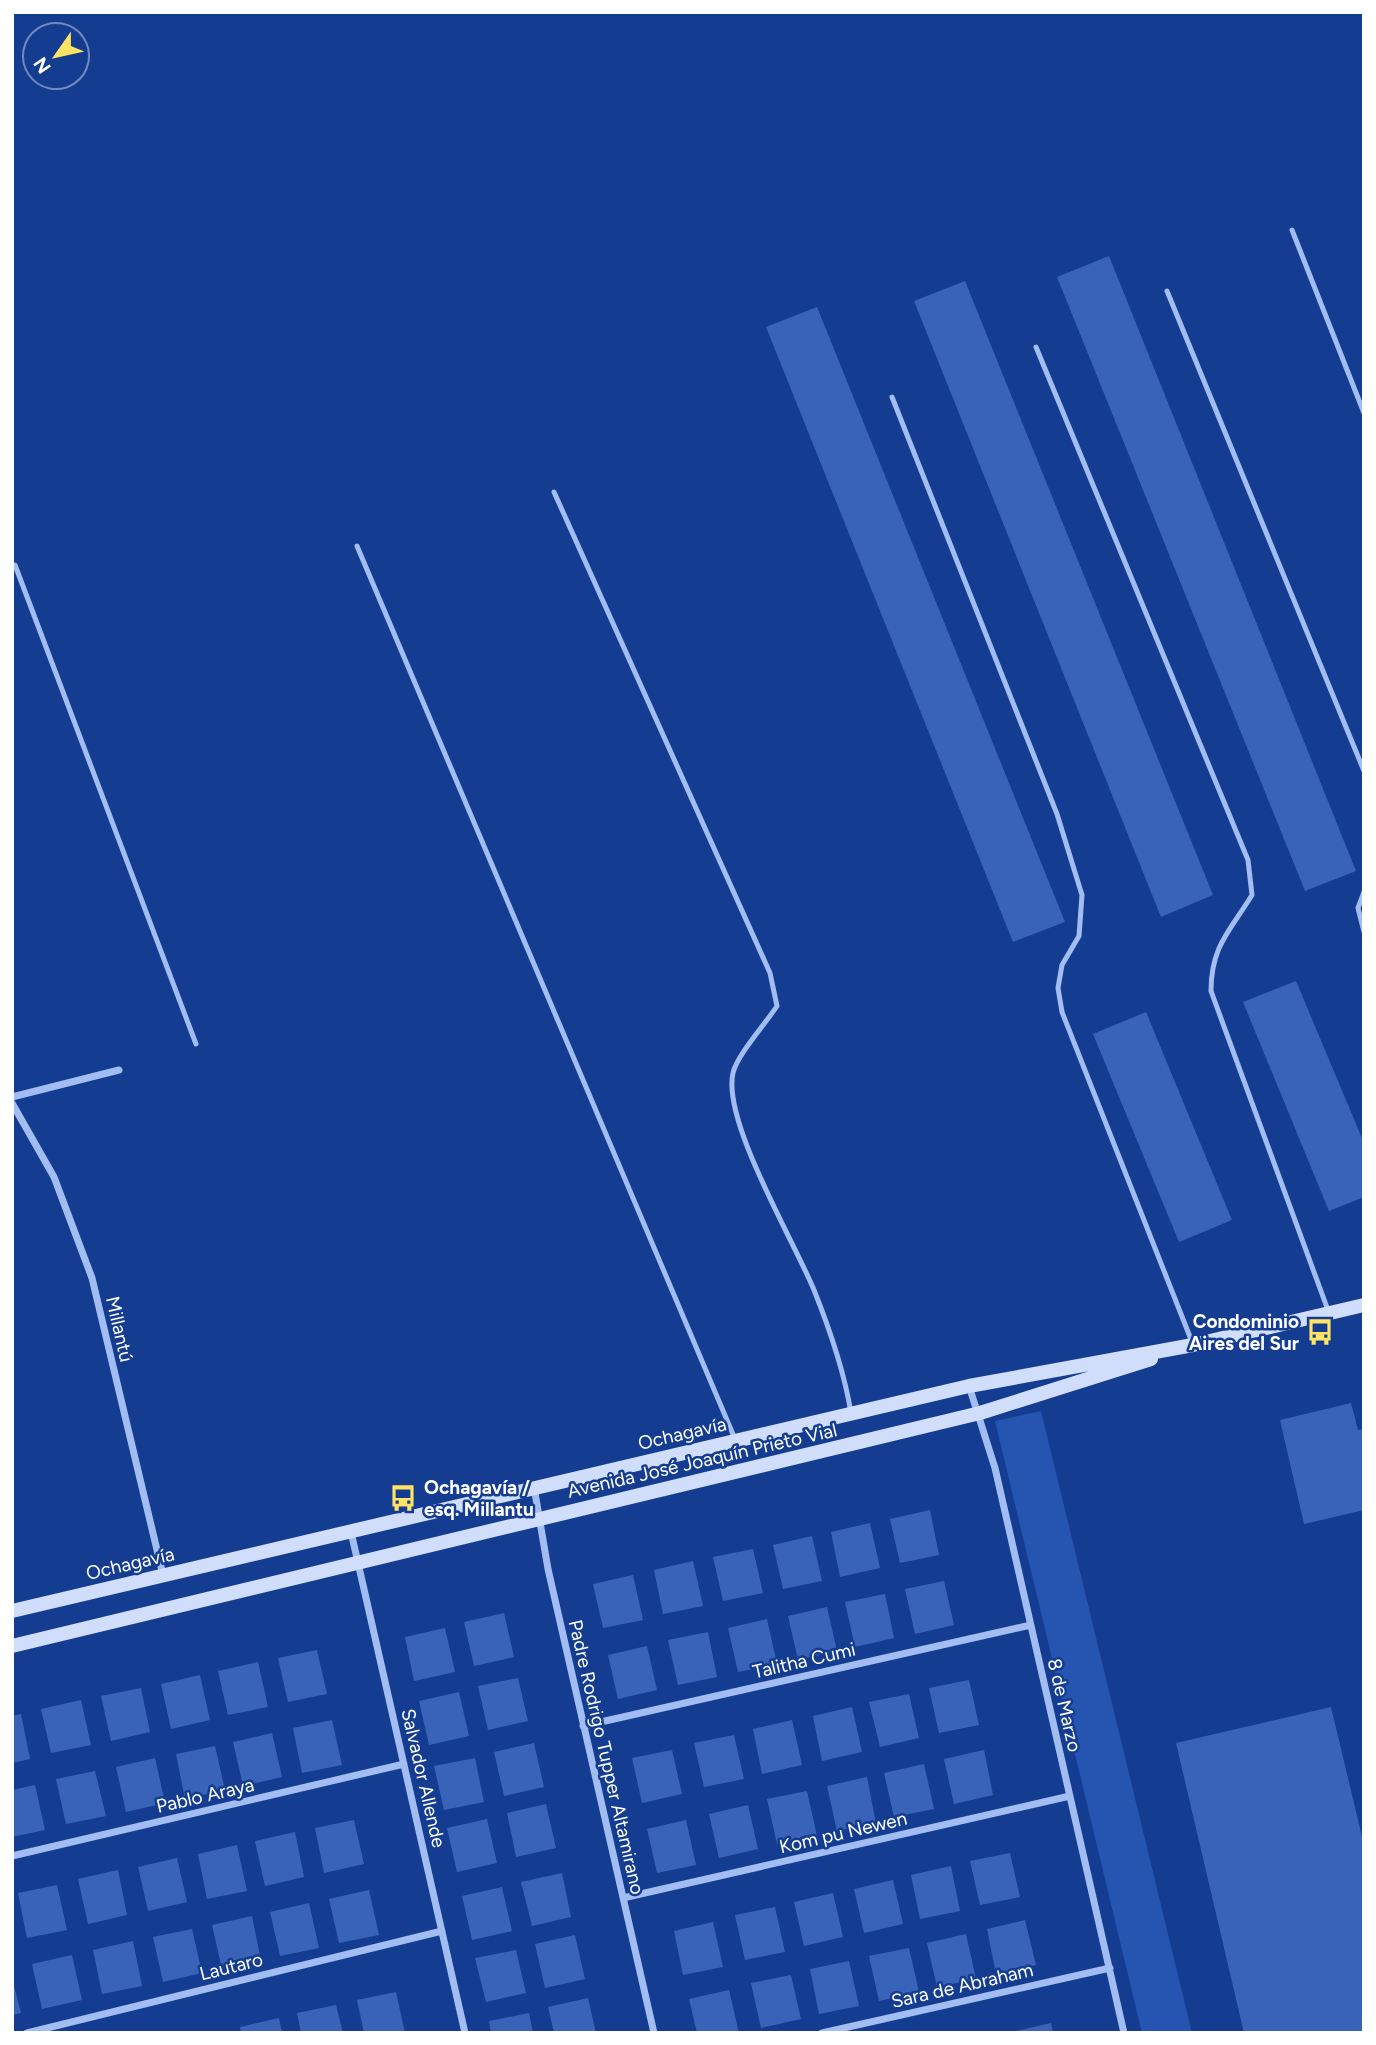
<svg xmlns="http://www.w3.org/2000/svg" width="1376" height="2045" viewBox="0 0 1376 2045" font-family="Figtree,sans-serif">
<style>
.green{fill:#2655b1}
.building{fill:#3863b9}
.lines{fill:none;stroke-linecap:round;stroke-linejoin:round}
.service{stroke:#a2bdf1;stroke-width:5}
.minor{stroke:#a2bdf1;stroke-width:7}
.secondary{stroke:#d0defc;stroke-width:14}
.labels{text-anchor:middle;stroke-width:5;stroke-linejoin:round;paint-order:stroke}
.poi-label{font-size:19px;font-weight:bold;fill:#fff;stroke:#143d92;text-anchor:end}
.street-label{font-size:19px;fill:#fff;stroke:#143d92}
</style>
<rect width="100%" height="100%" fill="#143d92"/>
<path class="green" d="M1041,1411l151,622h-50l-147,-612z"/>
<path class="building" d="M1109,256l247,615 -51,20 -248,-614z
M965,281l248,614 -52,22 -247,-616z
M817,307l248,615 -52,20 -247,-615z
M1296,981l68,162v54l-35,14 -86,-209z
M1146,1012l86,208 -53,22 -86,-208z
M1351,1403l7,27 6,-1v81l-60,14 -24,-104z
M930,1510l9,45 -39,8 -10,-44z
M870,1523l10,45 -40,9 -9,-45z
M812,1536l10,45 -39,8 -10,-44z
M753,1549l10,44 -40,8 -10,-44z
M693,1561l10,45 -40,8 -9,-44z
M633,1575l10,45 -40,8 -10,-44z
M944,1581l10,44 -39,9 -10,-45z
M885,1594l9,44 -39,9 -10,-45z
M827,1607l10,44 -39,9 -10,-44z
M504,1613l10,44 -40,9 -10,-44z
M767,1619l10,45 -39,8 -10,-44z
M445,1628l10,44 -41,9 -9,-44z
M708,1632l9,45 -39,8 -10,-45z
M647,1646l10,44 -39,9 -10,-44z
M317,1650l10,44 -39,8 -10,-44z
M258,1662l10,45 -40,8 -10,-44z
M200,1675l10,45 -39,9 -10,-45z
M518,1678l10,43 -40,9 -10,-44z
M969,1680l10,45 -40,8 -10,-45z
M141,1688l9,44 -39,9 -10,-45z
M459,1692l10,44 -40,9 -10,-44z
M909,1694l10,44 -39,9 -11,-45z
M81,1700l10,45 -40,8 -10,-44z
M852,1707l10,45 -40,9 -9,-45z
M1331,1707l33,138v188h-120l-68,-290z
M21,1714l9,45 -18,4v-47z
M332,1720l10,45 -40,8 -9,-45z
M792,1720l10,45 -40,9 -9,-45z
M272,1733l10,44 -39,9 -10,-44z
M734,1735l10,44 -40,8 -10,-44z
M534,1743l10,44 -40,9 -10,-44z
M215,1746l10,44 -40,9 -9,-45z
M672,1750l10,44 -40,9 -10,-45z
M984,1750l9,45 -39,9 -10,-45z
M155,1758l10,45 -39,9 -10,-45z
M475,1758l9,44 -40,8 -10,-44z
M924,1764l10,45 -40,8 -10,-44z
M95,1771l11,45 -40,8 -10,-45z
M867,1777l9,46 -39,8 -10,-45z
M35,1785l10,45 -33,7v-47z
M807,1791l10,45 -40,8 -10,-45z
M546,1804l10,44 -40,9 -9,-44z
M748,1805l10,44 -39,9 -10,-44z
M487,1819l10,44 -40,9 -10,-44z
M354,1820l10,44 -40,9 -9,-45z
M686,1820l10,45 -39,8 -10,-44z
M295,1832l9,45 -39,9 -10,-45z
M237,1845l10,46 -40,8 -9,-45z
M1010,1853l10,44 -40,8 -10,-44z
M177,1858l10,44 -39,9 -10,-44z
M951,1866l9,45 -40,8 -9,-44z
M118,1870l9,45 -39,9 -10,-45z
M562,1873l9,44 -39,9 -11,-44z
M893,1880l10,44 -39,9 -10,-44z
M57,1885l10,45 -40,8 -9,-45z
M502,1887l10,44 -40,9 -10,-44z
M369,1890l10,45 -40,8 -10,-44z
M833,1893l10,44 -39,9 -10,-44z
M309,1903l10,45 -39,8 -10,-44z
M775,1907l10,45 -40,8 -10,-45z
M252,1916l9,45 -39,8 -10,-44z
M1025,1920l11,45 -40,9 -9,-45z
M713,1922l10,45 -40,8 -9,-44z
M192,1929l10,44 -39,9 -10,-45z
M966,1934l10,45 -39,8 -10,-44z
M575,1935l10,44 -40,9 -10,-44z
M133,1941l9,45 -40,8 -9,-44z
M909,1948l10,44 -40,9 -10,-45z
M516,1950l10,43 -40,9 -11,-44z
M72,1955l10,45 -40,9 -10,-45z
M849,1961l10,45 -40,8 -9,-45z
M791,1975l10,44 -40,9 -10,-45z
M12,1978l9,35 -9,2z
M729,1990l10,43h-42l-8,-34z
M396,1992l9,41h-41l-7,-33z
M588,1998l8,35h-42l-6,-26z
M336,2005l7,28h-42l-4,-20z
M529,2013l4,20h-42l-2,-12z
M279,2018l3,15h-41l-1,-6z
M1051,2023l2,10h-41v-1z"/>
<g class="lines">
<path class="service" d="M1292,230l72,183
M1167,291l197,480
M1036,347l212,513 4,35c-22,36 -41,51 -41,96l118,322
M892,397l165,417 25,81 -3,41 -17,29 -4,23 4,24 130,330
M554,492l216,481 7,33c-11,17 -40,49 -44,67 -11,48 61,168 81,217 16,40 30,80 37,123
M357,546l378,893
M12,565h3l181,479
M1364,892l-6,16 6,24"/>
<path class="minor" d="M12,1097l107,-27
M12,1103l42,74 38,101 71,297
M969,1386l26,82 129,565
M534,1487l14,82 106,464
M351,1532l114,501
M583,1726l448,-101
M12,1856l392,-92
M623,1898l447,-102
M27,2033l415,-102
M822,2033l288,-65"/>
<path class="secondary" d="M12,1611l957,-225 224,-41 171,-40
M12,1646l968,-233 171,-54"/>
</g>
<defs>
<symbol id="bus-bare" viewBox="-9 -9 18 18"><path d="M-5-6H5V4H4V6H2V4H-2V6H-4V4H-5ZM-3.5-4V0h7V-4ZM-3.5 1.2v1.5H-2V1.2ZM2 1.2v1.5H3.5V1.2Z" fill="#ffe362" stroke="#143d92" stroke-width="2.5" paint-order="stroke"/></symbol>
</defs>
<g fill-rule="evenodd">
<use href="#bus-bare" x="1301" y="1313" width="38" height="38"/>
<use href="#bus-bare" x="384" y="1479" width="38" height="38"/>
</g>
<g class="labels">
<g class="poi-label">
<text x="1299" y="1328">Condominio<tspan x="1299" dy="22">Aires del Sur</tspan></text>
<text x="424" y="1494" text-anchor="start">Ochagavía /<tspan x="424" dy="22">esq. Millantu</tspan></text>
</g>
<g class="street-label">
<text transform="translate(120 1329) rotate(77)" y="7">Millantú</text>
<text transform="translate(682 1433) rotate(-13)" y="7">Ochagavía</text>
<text transform="translate(702 1460) rotate(-13)" y="7">Avenida José Joaquín Prieto Vial</text>
<text transform="translate(130 1563) rotate(-13)" y="7">Ochagavía</text>
<text transform="translate(804 1660) rotate(-13)" y="7">Talitha Cumi</text>
<text transform="translate(1065 1705) rotate(77)" y="7">8 de Marzo</text>
<text transform="translate(607 1757) rotate(77)" y="7">Padre Rodrigo Tupper Altamirano</text>
<text transform="translate(424 1778) rotate(77)" y="7">Salvador Allende</text>
<text transform="translate(205 1795) rotate(-13)" y="7">Pablo Araya</text>
<text transform="translate(843 1832) rotate(-13)" y="7">Kom pu Newen</text>
<text transform="translate(231 1966) rotate(-14)" y="7">Lautaro</text>
<text transform="translate(962 1985) rotate(-13)" y="7">Sara de Abraham</text>
</g>
</g>
<rect width="1376" height="2045" fill="none" stroke="#ffffff" stroke-width="28"/>
<g transform="translate(56 56) rotate(236)"><circle r="33" fill="#143d92" stroke="#728bbe" stroke-width="2"/>
<path d="M0-5L12 26L0 18L-12 26Z" fill="#ffe362"/>
<text y="-10" font-size="19" font-weight="bold" text-anchor="middle" fill="#ffffff">N</text>
</g>
</svg>
